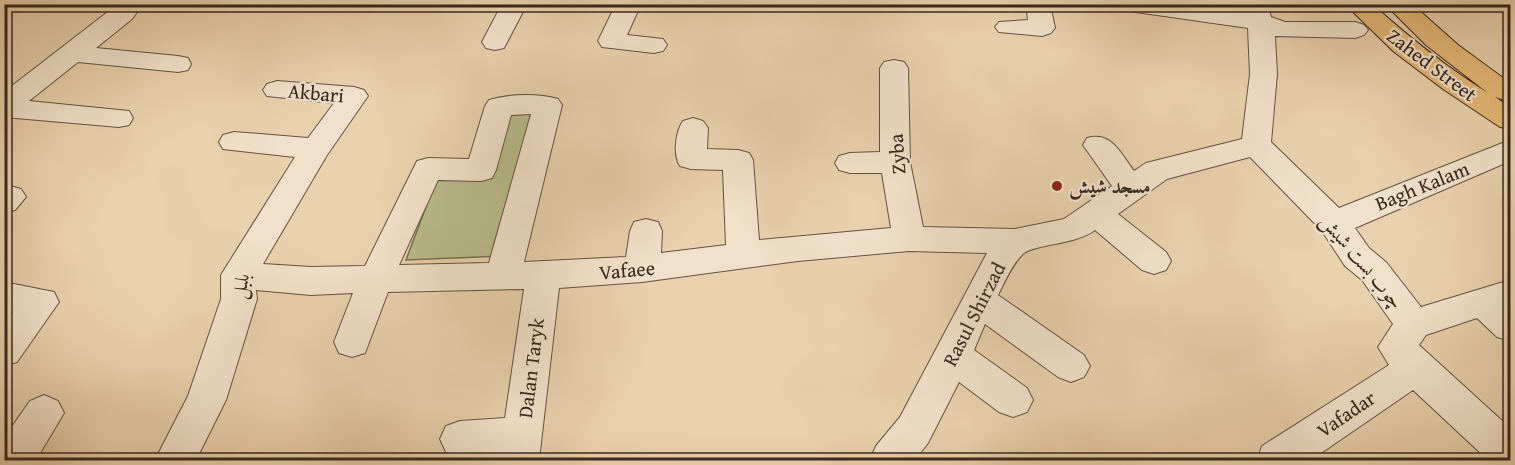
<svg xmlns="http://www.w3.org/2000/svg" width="1515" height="465" viewBox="0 0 1515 465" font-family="'Gentium Book Plus',Amiri,serif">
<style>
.green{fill:#b7bb89;stroke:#777254;stroke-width:1.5}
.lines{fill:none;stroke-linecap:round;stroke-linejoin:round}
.minor-casing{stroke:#645242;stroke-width:2}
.major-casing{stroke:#37281e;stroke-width:2}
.minor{fill:#f1e1ca;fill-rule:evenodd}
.major{fill:#e4b876;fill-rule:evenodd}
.poi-dot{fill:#8f2418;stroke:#f1e1ca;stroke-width:2}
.labels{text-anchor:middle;stroke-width:4.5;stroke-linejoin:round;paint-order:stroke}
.street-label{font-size:20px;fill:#37281e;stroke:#f1e1ca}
.poi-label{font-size:20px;font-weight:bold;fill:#37281e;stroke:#f1e1ca;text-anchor:start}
</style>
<rect width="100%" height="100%" fill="#e9d1ad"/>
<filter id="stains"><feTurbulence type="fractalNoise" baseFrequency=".00333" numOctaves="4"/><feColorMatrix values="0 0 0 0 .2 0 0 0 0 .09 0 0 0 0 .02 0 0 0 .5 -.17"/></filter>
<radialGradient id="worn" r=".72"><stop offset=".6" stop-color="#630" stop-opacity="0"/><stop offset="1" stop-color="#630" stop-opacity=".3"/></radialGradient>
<path class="green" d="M513,108l25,1 -35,147 -97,4 32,-85 52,-2z"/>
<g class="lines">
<defs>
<path id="minor" d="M118,4h25l-11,15 -36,29 82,8 10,2 3,6 -3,6 -10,2 -100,-10 -49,39 100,10 4,7 -4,7 -10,2 -115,-10v-25z
M502,4h25l-23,44 -9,2 -9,-2 -4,-6z
M616,4h25l-14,31 36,4 4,6 -4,6 -9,2 -52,-6 -4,-6z
M1026,4h24l5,24 -4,5 -9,3 -43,-4 -4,-5 4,-5 29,-2z
M1117,4h71l57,8 -2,-8h25l3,13 14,5h70l9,3 4,5 -4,5 -9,3 -80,-2 2,38 -6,68 68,66 171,-68v21l-155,67 14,20 17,14 35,45 89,-27v61l-13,-4 -20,-19 -51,17 -7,10 91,83v32h-22l-75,-70 -102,70h-54l5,-14 127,-81 -11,-18 15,-23 -31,-44 -17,-14 -23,-35 -72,-74 -83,22 -49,35 48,38 5,9 -5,9 -12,4 -12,-4 -47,-40c-20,15 -61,14 -72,24 -11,10 -18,28 -25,41l86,60 6,11 -6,11 -13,5 -13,-5 -73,-53 -11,26 53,38 6,12 -6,12 -14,5 -14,-5 -40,-30 -31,61 -13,17h-45l6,-14 24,-29 87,-164 -78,-2 -111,10 -156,21 -83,6 -20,172h-40v-5l-39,2 -14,-5 -6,-13 6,-13 14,-5 45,-3 19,-129 -136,3 -23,61 -13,4 -13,-4 -5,-11 19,-49 -42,2 -55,-5 1,9 -31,101 -30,60h-41l33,-64 33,-97v-24l74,-118 -72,-8 -4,-7 4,-7 11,-3 74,6 26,-35 -67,-7 -4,-6 4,-6 10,-3 77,6 10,3 4,6 -41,59 -64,109 48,3 54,-1 52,-105 11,-3 41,1 16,-53 4,-6c20,-6 49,-7 69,-1l4,6 -38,157 102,-5 4,-26 4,-9 12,-3 12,3 4,9 -1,22 65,-8 -3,-75 -32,-1 -11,-3c-7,-11 -5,-33 3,-45l10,-3 10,3 5,7 -1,21 31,1 11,3 4,7 6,80 132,-12 -9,-55h-32l-11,-3 -4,-7 4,-7 11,-3 30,-1v-84l4,-6 10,-2 10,2 4,6 2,94 13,65 92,2 49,-10 48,-33 -29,-41 4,-7c25,-7 34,16 47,33l12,-8 96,-24 8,-65 -2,-46 -119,-17 -9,-2zM531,114l-42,149 -90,2 39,-85 43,1 11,-3 4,-8 15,-55z
M10,186l11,3 5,8 -11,13 -11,3v-26z
M4,282l50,10 5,10 -42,60 -13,4v-44l9,-10 -9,-2z
M44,395l14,6 6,12 -28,47h-32v-22l26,-37z"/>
<path id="major" d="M1345,4h27c37,33 74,63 116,89l-62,-48 -41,-41h27l46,41 52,38v15l-6,2 -9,-3 15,10v22l-10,-2 -57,-38 -50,-38z"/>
</defs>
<use href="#minor" class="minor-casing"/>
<use href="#major" class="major-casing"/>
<use href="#minor" class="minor"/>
<use href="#major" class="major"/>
</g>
<circle class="poi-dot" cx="1057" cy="186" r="6"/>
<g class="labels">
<g class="street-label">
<text transform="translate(1432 65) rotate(37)" y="7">Zahed Street</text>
<text transform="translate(316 93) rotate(5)" y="7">Akbari</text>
<text transform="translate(897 154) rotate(-94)" y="7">Zyba</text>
<text transform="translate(1422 186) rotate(-22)" y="7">Bagh Kalam</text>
<text transform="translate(1362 261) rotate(50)" y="7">چوب بست شیش</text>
<text transform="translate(627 270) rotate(-5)" y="7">Vafaee</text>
<text transform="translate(240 286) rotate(-79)" y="7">بلبل</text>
<text transform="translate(974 314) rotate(-63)" y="7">Rasul Shirzad</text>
<text transform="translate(531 368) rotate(-83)" y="7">Dalan Taryk</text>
<text transform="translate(1346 414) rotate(-34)" y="7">Vafadar</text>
</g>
<g class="poi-label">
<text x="1069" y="193">مسجد شیش</text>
</g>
</g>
<rect width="1515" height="465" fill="none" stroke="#e9d1ad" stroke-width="24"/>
<rect x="6" y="6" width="1503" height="453" fill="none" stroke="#37281e" stroke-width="3"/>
<rect x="12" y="12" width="1491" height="441" fill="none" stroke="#37281e" stroke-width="1.5"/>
<rect width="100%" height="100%" filter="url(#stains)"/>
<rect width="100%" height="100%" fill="url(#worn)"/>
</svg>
